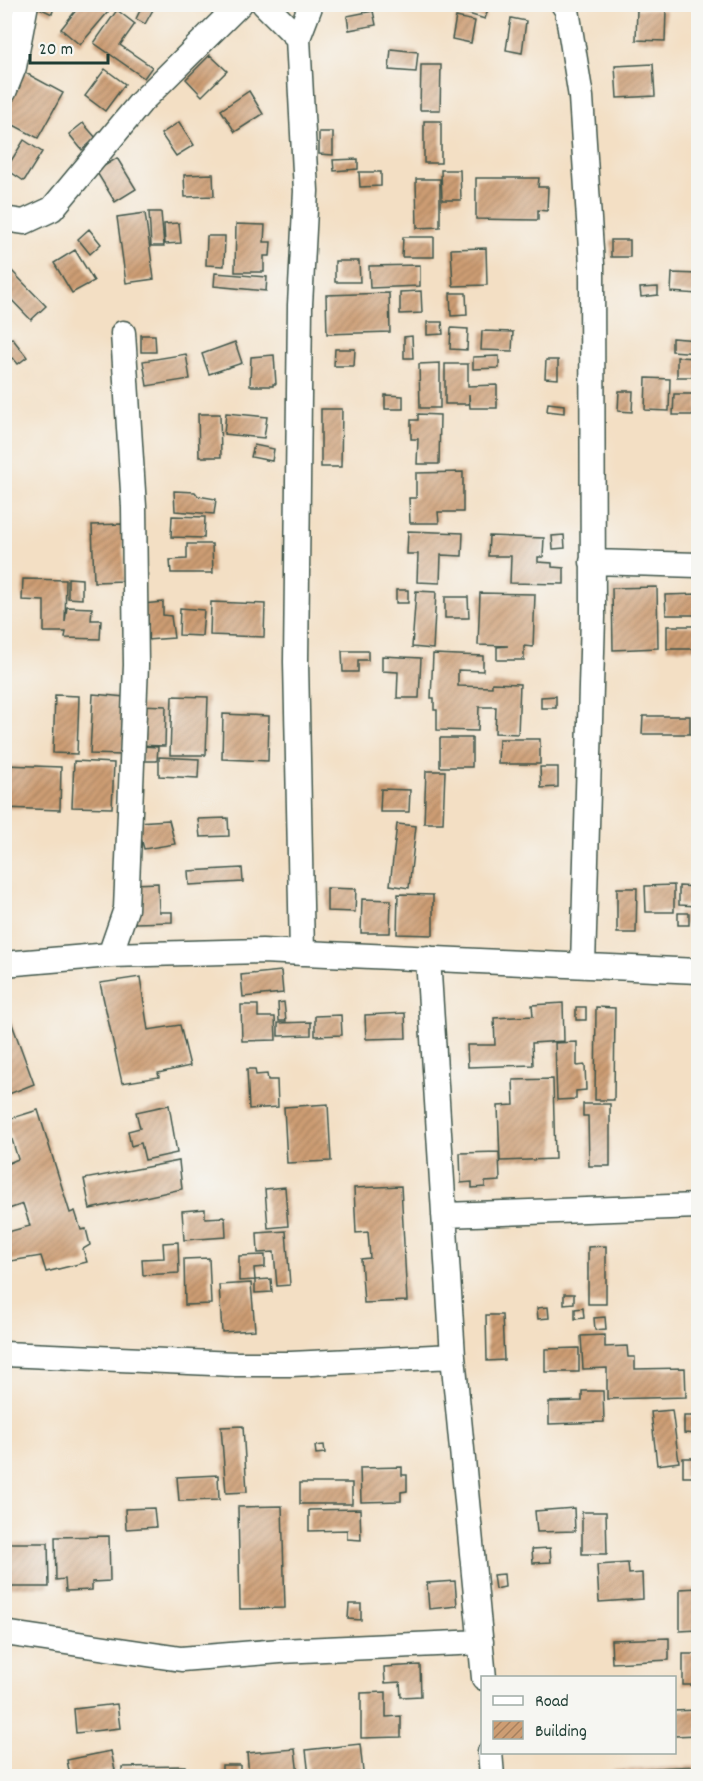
<svg xmlns="http://www.w3.org/2000/svg" width="703" height="1781" viewBox="0 0 703 1781" font-family="Dekko,sans-serif">
<style>
.building{fill:url(#building-hatch)}
.lines{fill:none;stroke-linecap:round;stroke-linejoin:round}
.street-casing{stroke:#3f554a;stroke-width:27}
.street{stroke:#fff;stroke-width:24}
</style>
<defs>
<pattern id="building-hatch" width="6" height="6" patternUnits="userSpaceOnUse" patternTransform="scale(1.5)"><rect width="6" height="6" fill="#cd9d73"/><path d="M-1 1l2-2M0 6l6-6M5 7l2-2" fill="none" stroke="#a6815f"/></pattern>
</defs>
<rect width="100%" height="100%" fill="#f6f6f2"/>
<filter id="ink" filterUnits="userSpaceOnUse"><feTurbulence type="fractalNoise" baseFrequency=".0167" numOctaves="2"/><feDisplacementMap in="SourceGraphic" scale="12" xChannelSelector="R" yChannelSelector="G"/><feConvolveMatrix kernelMatrix="1 2 1 2 8 2 1 2 1" color-interpolation-filters="sRGB"/></filter>
<filter id="wash" filterUnits="userSpaceOnUse"><feTurbulence type="fractalNoise" baseFrequency=".008" numOctaves="4" result="noise"/><feDisplacementMap in="SourceGraphic" scale="24" xChannelSelector="R" yChannelSelector="G"/><feGaussianBlur stdDeviation="1.35" result="paint"/><feColorMatrix in="noise" values="0 0 0 0 0 0 0 0 0 0 0 0 0 0 0 0 0 1.4 0 .05"/><feComposite in="paint" operator="in"/></filter>
<g filter="url(#wash)">
<rect width="100%" height="100%" fill="#f3dfc4"/>
<g id="blocks">
<path class="building" d="M31,4h24l-3,10z
M81,4h18l9,8 -28,33 -19,-16z
M143,4l12,2 -10,18 -9,-5z
M468,4l21,2 -4,13 -20,-6z
M637,9l29,1 -1,31 -29,-1z
M117,10l18,14 -15,21 32,22 -8,11 -50,-35z
M373,11l3,14 -27,5 -2,-14z
M456,17l19,4 -4,22 -19,-4z
M511,18l15,3 -4,32 -16,-3z
M391,49l27,3 -2,20 -27,-2z
M210,55l17,16 -25,25 -16,-17z
M653,64l2,32 -38,2 -2,-32z
M421,65h20l-1,45h-20z
M105,69l20,15 -20,27 -20,-15z
M22,71l41,22 -25,45 -34,-18v-17z
M249,91l14,23 -28,18 -14,-22z
M424,121h17v42h-17z
M179,122l15,23 -18,11 -15,-22z
M83,123l13,15 -14,12 -13,-16z
M319,132h14v23l-14,-1z
M24,140l18,12 -18,29 -18,-12z
M117,158l19,31 -21,13 -19,-31z
M358,159v10l-24,2 -1,-11z
M441,170h19l1,30h-19z
M359,172h22v14l-21,1z
M213,174l1,22 -29,1 -1,-22z
M476,178h63l-1,9h10l-1,24 -9,-1v10l-62,-1z
M416,179h24v48l-23,1z
M149,212h12l3,34h-13z
M145,213l9,66 -28,4 -9,-66z
M179,223l2,20 -16,1 -1,-20z
M236,224l29,1 -1,17h7l-1,14h-6v16h-29z
M89,229l12,15 -11,10 -12,-15z
M207,236h18l-1,30 -18,-1z
M403,237h31v20h-32z
M611,240h19v17h-19z
M486,248l1,37 -34,1 -2,-37z
M75,250l19,31 -22,12 -18,-30z
M335,261h24l1,21h-25z
M420,265v21l-50,2 -1,-22z
M11,270l35,36 -15,14 -27,-28v-16z
M215,273l52,4 -1,14 -52,-5z
M672,273l26,1v20l-27,-2z
M658,287v8l-17,2 -1,-9z
M421,291l1,22 -22,1v-22z
M389,293l1,39 -63,2 -1,-39z
M450,293h16l1,22 -16,1z
M427,322h15l1,12 -16,1z
M451,328l17,1 -1,21 -17,-1z
M482,331l31,1 -1,19 -31,-1z
M141,335h14l1,17h-15z
M412,336l1,22h-9v-21z
M12,338l15,19 -9,7 -5,-6 -9,6v-21z
M672,338l26,2v13l-26,-2z
M235,342l7,21 -33,11 -7,-20z
M335,349h20l-1,17h-20z
M186,354l4,25 -43,7 -4,-25z
M274,355l2,29h-3v2h-23l1,-29z
M499,356v12l-26,1v-12z
M677,357l21,1v19h-21z
M546,360h12v19l-13,-1z
M440,363v45h-20l-1,-44z
M445,364h23v22l29,-1v23h-27l-1,-14v10h-24z
M646,378l24,1 -1,32 -24,-1z
M619,391h14l-1,21 -14,-1z
M674,394h24v21h-25z
M385,395l18,1v13h-18z
M548,403l16,2v8l-17,-2z
M321,409h21l-1,58h-20z
M226,413l41,4 -3,21 -40,-4z
M198,414h22l1,43h-22z
M418,414l22,1 -1,49h-22l1,-25h-7v-19h7z
M254,445l20,4 -2,12 -21,-4z
M463,472v40h-25l1,11h-29l-1,-25h7v-25z
M174,491l21,1 3,4 18,3 -2,15 -39,-3z
M172,516l33,1 -1,21 -33,-1z
M122,524l2,57 -30,1 -2,-57z
M408,531l55,2 -1,23 -21,-1 -1,28 -23,-1 1,-28h-11z
M564,535l1,13 -12,1 -1,-13z
M489,536l55,2 -1,19h-5v5l14,1v4l12,1v16l-54,-1 1,-27h-23z
M187,544h25l1,29h-42l-1,-13 17,-1z
M68,578l14,1v20l-14,-1z
M23,579l43,1 -1,42 2,-15 25,1 -1,12h10l-1,19 -35,-1 1,-6h-22v-31l-22,-1z
M657,587l1,61 -45,2 -1,-62z
M396,590h12v13h-12z
M416,591l20,1 -3,57 -21,-2z
M480,593l55,1 -2,53 -9,-1v14h-27v-13l11,-1 -30,-1z
M698,594v21h-32l-1,-20z
M445,597h23l1,21h-24z
M163,602v13l8,1 3,22 -28,2 -3,-36z
M211,602l54,2 -1,33 -54,-2z
M180,608l24,2 -2,26 -23,-1z
M667,626h31v23h-31z
M342,651h26v9h-10v12h-15z
M433,654l50,2v15l-25,-1v16l34,1v-4l28,1 -2,50 -23,-1 1,-26h-17l-1,24 -41,-1v-20h-3v-12h-3z
M382,656l39,2 -2,40h-22l1,-26 -16,-1z
M93,694l32,3 -2,58 -33,-1z
M55,695l24,1 -2,58 -24,-1z
M172,696l36,1 -2,58h-36z
M556,696v12h-15v-11z
M139,705l27,1 -1,40 -28,-1z
M223,714l46,2 -1,45 -46,-2z
M643,716h47v18h-48z
M440,738h32v29h-32z
M499,739h41v25h-42z
M141,746l17,1 -1,14h-16z
M159,757l40,2 -1,19 -39,-2z
M74,761l40,2 -2,45 -40,-1z
M4,765l57,2 -1,43 -56,-2z
M540,767h18v20l-17,1z
M426,771h19l-2,52h-19z
M381,789l29,1 -1,22h-29z
M228,818l1,18 -29,1 -2,-18z
M169,820l6,24 -31,5 -7,-27z
M397,824l19,2 -7,62 -19,-3z
M242,868l1,14 -54,3 -1,-14z
M158,883l1,29h13v10l-37,1 -1,-39z
M674,885v27h-28l-1,-26z
M679,886l19,1v19l-19,-1z
M327,888l29,1 -1,23 -28,-1z
M617,888h20l-1,45h-19z
M398,894l35,1v40l-36,-1z
M362,899l29,1 -1,33h-29z
M678,913h11v12h-11z
M281,971l2,22 -40,4 -2,-22z
M140,977l8,53 32,-5 10,41 -32,7 1,4 -37,6 -22,-100z
M4,1002l30,82 -30,12z
M284,1002l2,19h-7l-1,-18z
M563,1003l1,38 -32,2 1,22 -65,2 -1,-22h28l-1,-27 39,-2 -1,-11z
M241,1005h17v12h17l1,23 -34,1z
M576,1007h10v13h-10z
M596,1007l19,1 -1,92h-19z
M405,1013l1,25 -40,1 -1,-24z
M341,1015l1,20 -27,1v-20z
M311,1022v13l-33,1v-13z
M577,1042v24l8,-1 1,25 -10,1v8l-19,1 -2,-57z
M247,1069h8l1,6 11,-1 1,6h9l1,27 -29,2z
M553,1079l2,80 -55,2 -2,-55 16,-1 -1,-25z
M328,1104l3,57 -44,2 -3,-56z
M583,1104h27v62h-21l-1,-50h-5z
M169,1105l8,48 -32,7 -4,-17 -10,3 -3,-15 12,-3 -4,-16z
M38,1110l32,103 5,-2 6,19 5,-1 4,16 -7,4 4,13 -41,10 -5,-16 -37,6v-29l26,-7 -7,-22 -17,6 -2,-5v-40l14,-6 -12,-39z
M499,1152l1,29 -15,1v5l-13,1v-6l-11,1 -1,-30z
M179,1161l3,28 -92,20 -6,-30z
M401,1186l6,115 -43,2 -3,-44 9,-1 -2,-26 -12,1 -2,-45z
M285,1187l3,39 -20,2 -3,-39z
M205,1209v9l20,-1 1,20 -42,3 -2,-29z
M286,1231l4,54 -13,1 -3,-34 -16,1 -1,-20z
M178,1242l1,31 -36,2 -1,-16 22,-1 -1,-15z
M606,1246v58h-18v-57z
M265,1255v12l-11,1 1,12 16,-1 1,13 -17,1v-13l-16,1v-25z
M209,1258l2,46 -26,1 -1,-46z
M251,1283l4,47 -33,2 -3,-47z
M564,1294h10v9l-10,1z
M548,1307l1,11 -11,1 -1,-11z
M583,1308l1,10 -9,1v-10z
M486,1315h16l2,45 -17,1z
M605,1317l1,12 -11,1 -1,-12z
M605,1335v12l22,-1 1,11h7v12l50,-1 1,29 -79,2v-31l-24,1 -2,-33z
M579,1348v24h-34v-23z
M582,1391h21l1,31 -55,2v-22l33,-1z
M672,1410l7,52 -22,3 -6,-53z
M684,1416h14v18l-14,-1z
M243,1426l4,66 -21,1 -5,-66z
M324,1445l1,8 -9,1 -1,-8z
M683,1458h15v19h-15z
M402,1467v8h5v16l-6,1v9l-40,1 -1,-34z
M218,1475l1,25 -40,1 -2,-24z
M300,1483h52v21h-52z
M282,1506l3,102 -45,1 -2,-102z
M154,1508l2,19 -30,2 -1,-20z
M574,1508l1,23 -38,1 -2,-21z
M360,1509l1,31 -14,-1v-9l-38,1v-21z
M582,1512h24l1,42h-25z
M109,1536l1,45 -18,1v8l-26,1 -1,-12 -9,1 -1,-43z
M4,1543h44l1,44h-45z
M550,1548l1,14 -18,1 -1,-14z
M628,1563l1,11 13,-1 1,26 -44,3 -2,-37z
M504,1574l1,13 -10,2 -2,-14z
M455,1581l2,25 -28,3 -2,-26z
M698,1588v42l-18,1v-42z
M349,1604h12v16l-13,-1z
M669,1638v22l-57,3 -1,-23z
M683,1654h15v31h-15z
M420,1665l1,31 -20,1 -1,-15 -15,1 -1,-16z
M386,1692v25l15,-1v21l-40,1v-45z
M117,1704l3,24 -44,5 -2,-24z
M698,1710v25l-24,1v-25z
M360,1744l3,28 -54,4 -3,-26z
M295,1749l3,26 -49,1 -2,-23z
M111,1751l4,19 -33,6h-12l-3,-16z
M222,1765h18v11h-18z
M185,1766l1,10h-64v-9z
M698,1766v10h-85l-1,-6z"/>
</g>
</g>
<g filter="url(#ink)">
<use href="#blocks" fill-opacity="0" stroke="#3f554a" stroke-width="1.5"/>
<g class="lines">
<defs>
<path id="street" d="M264,4l34,34
M563,4l4,6 14,87 11,168 1,352 -10,348
M4,92l10,-25 12,-63
M4,219l20,3 28,-13 89,-107 99,-98
M592,562l106,3
M302,953l-6,-291 4,-357 6,-114 -8,-153 13,-34
M110,955l16,-46 10,-244 -2,-158 -11,-174
M428,958l25,398 31,322
M4,964l106,-9 152,-4 436,20
M444,1215l254,-9
M4,1354l231,10h56l162,-8
M4,1633l177,26 99,-8 201,-9
M490,1752l2,24"/>
</defs>
<use href="#street" class="street-casing"/>
<use href="#street" class="street"/>
</g>
</g>
<rect width="703" height="1781" fill="none" stroke="#f6f6f2" stroke-width="24"/>
<rect x="481" y="1676" width="195" height="78" fill="#f6f6f2" stroke="#a0aca6" stroke-width="1.5"/>
<rect x="493" y="1696" width="30" height="9" fill="#ffffff" stroke="#a0aca6" stroke-width="1.5"/>
<text x="535" y="1706" font-size="18" fill="#1f3d34">Road</text>
<rect x="493" y="1721" width="30" height="18" fill="url(#building-hatch)" stroke="#a0aca6" stroke-width="1.5"/>
<text x="535" y="1736" font-size="18" fill="#1f3d34">Building</text>
<path d="M30 54v9h78v-9" fill="none" stroke="#1f3d34" stroke-width="3"/>
<text x="39" y="54" font-size="18" fill="#1f3d34" stroke="#f6f6f2" stroke-width="4.5" paint-order="stroke">20 m</text>
</svg>
